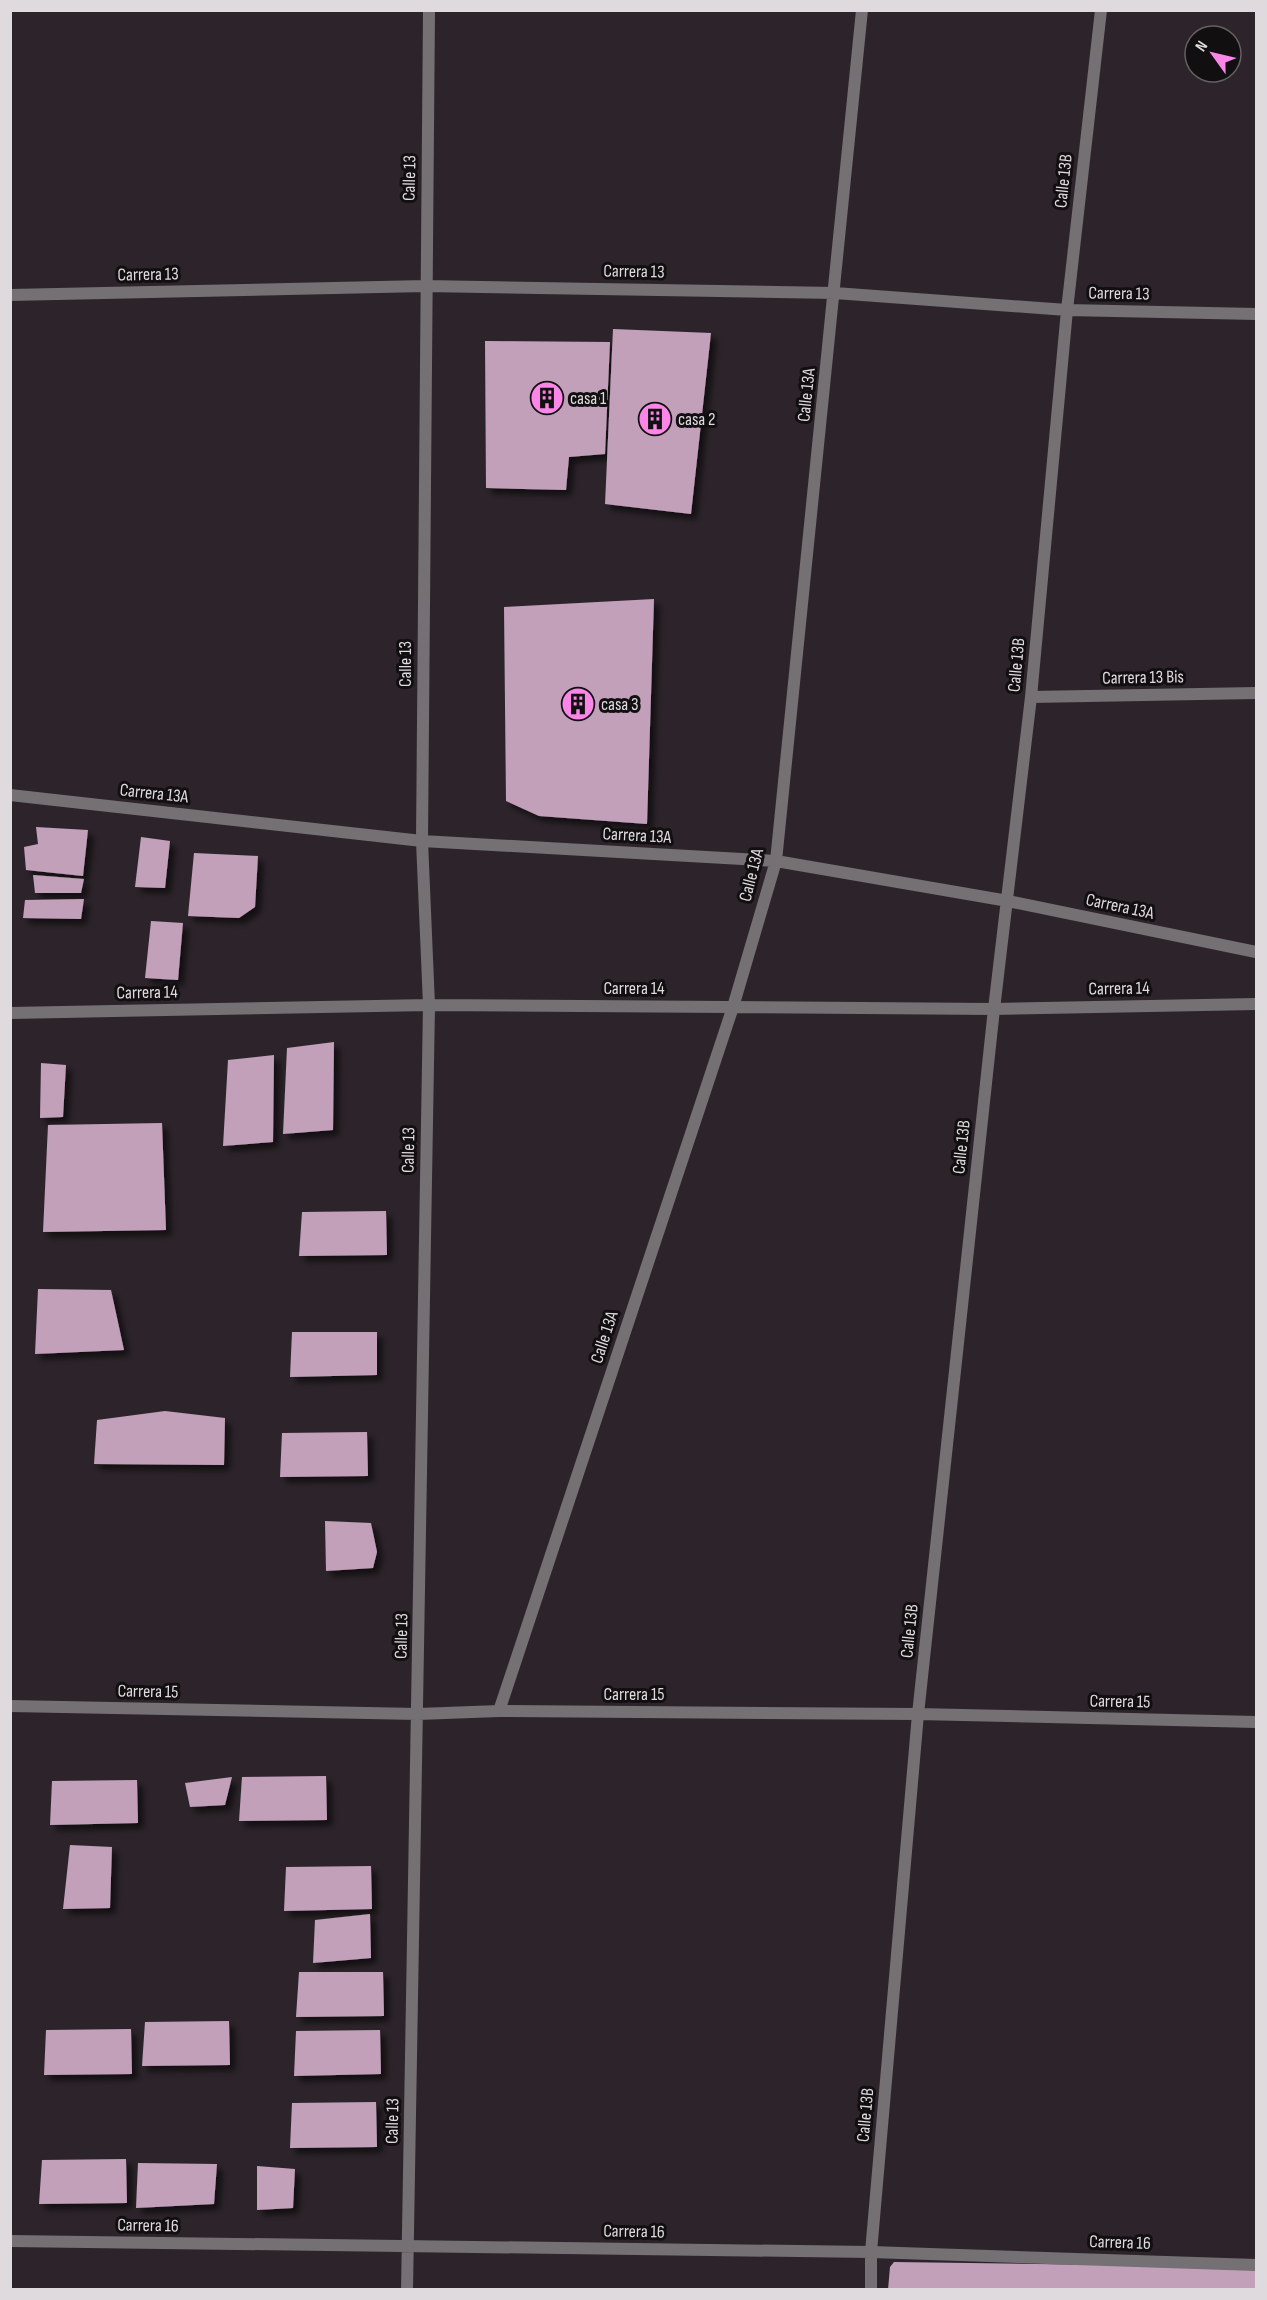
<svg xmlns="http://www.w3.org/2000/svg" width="1267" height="2300" viewBox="0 0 1267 2300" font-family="'Sofia Sans Condensed',sans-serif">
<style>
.building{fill:#c2a0ba;filter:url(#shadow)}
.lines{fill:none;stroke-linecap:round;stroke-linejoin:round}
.minor{stroke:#747073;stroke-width:12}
.labels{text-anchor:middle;stroke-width:6;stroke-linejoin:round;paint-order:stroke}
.street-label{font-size:18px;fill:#dfdade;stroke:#120f11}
.poi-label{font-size:18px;fill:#dfdade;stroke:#120f11;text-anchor:start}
</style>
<defs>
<filter id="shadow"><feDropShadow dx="5.5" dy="5.5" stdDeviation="3" flood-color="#0009"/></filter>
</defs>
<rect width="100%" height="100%" fill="#2c242a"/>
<path class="building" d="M613,329l98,4 -20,181 -86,-10z
M485,341l125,1 -5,112 -36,3 -3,33 -80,-2z
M654,599l-7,225 -108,-8 -33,-15 -2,-194z
M36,827l52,3 -5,46 -57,-6 -2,-23 14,-3z
M141,837l29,4 -5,47 -30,-1z
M194,853l64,3 -3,51 -16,11 -51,-2z
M33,875l51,4 -3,14h-46z
M84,899l-3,20 -58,-1 2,-18z
M151,921l32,2 -5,57 -33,-2z
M334,1042l-1,88 -50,4 4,-86z
M274,1055l-1,87 -50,4 5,-86z
M41,1063l25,2 -3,52 -23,1z
M162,1123l4,107 -123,2 5,-107z
M386,1211l1,44 -88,1 3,-44z
M38,1289l73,1 13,60 -89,4z
M292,1332h85v43l-87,2z
M165,1411l60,7 -1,47 -130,-1 3,-44z
M367,1432l1,44 -88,1 2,-44z
M325,1521l46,2 6,29 -4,16 -47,3z
M326,1776l1,44 -88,1 3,-44z
M232,1777l-7,28 -35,2 -5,-24z
M137,1780l1,43 -88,2 2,-44z
M70,1845l42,2 -2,61 -47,1z
M371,1866l1,43 -88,2 2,-44z
M370,1914l1,44 -58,5 2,-43z
M299,1972h84l1,44 -88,1z
M229,2021l1,44 -88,1 3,-44z
M131,2029l1,45 -88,1 2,-45z
M380,2030l1,44 -87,2 2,-45z
M376,2102l1,45 -87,1 2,-45z
M126,2159l1,44 -88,1 3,-44z
M138,2163l79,1 -3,40 -78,4z
M257,2166l38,3 -2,39 -36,2z
M894,2262l362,5v23h-368l2,-23z"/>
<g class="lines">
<path class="minor" d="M10,295l415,-9 410,7 232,17 189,4
M1031,697l225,-4
M10,795l412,46 354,20 232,40 248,51
M10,1013l419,-8 565,4 262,-5
M10,1706l408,8 81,-3 419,3 338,8
M499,1711l234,-704 43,-146 86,-851
M10,2241l861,11 385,13
M407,2290l22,-1285 -7,-164 7,-831
M871,2290v-38l47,-538 76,-705 37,-312 36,-387 34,-300"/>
</g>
<defs>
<symbol id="building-disc" viewBox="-11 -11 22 22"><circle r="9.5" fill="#fa87e7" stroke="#120f11"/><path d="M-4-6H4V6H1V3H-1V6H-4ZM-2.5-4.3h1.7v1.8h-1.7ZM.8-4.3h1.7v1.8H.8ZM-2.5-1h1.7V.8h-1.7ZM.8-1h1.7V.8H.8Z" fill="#111"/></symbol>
</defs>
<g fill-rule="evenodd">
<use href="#building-disc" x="528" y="379" width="38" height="38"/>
<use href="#building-disc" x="636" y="400" width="38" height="38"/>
<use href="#building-disc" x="559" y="685" width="38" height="38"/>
</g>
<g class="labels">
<g class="street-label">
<text transform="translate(409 178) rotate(-89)" y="6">Calle 13</text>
<text transform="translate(1063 181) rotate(-84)" y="6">Calle 13B</text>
<text transform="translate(634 271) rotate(1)" y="6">Carrera 13</text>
<text transform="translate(148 274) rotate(-1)" y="6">Carrera 13</text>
<text transform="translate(1119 293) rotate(1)" y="6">Carrera 13</text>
<text transform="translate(806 395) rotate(-84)" y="6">Calle 13A</text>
<text transform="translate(405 664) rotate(-90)" y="6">Calle 13</text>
<text transform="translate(1016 665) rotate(-85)" y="6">Calle 13B</text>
<text transform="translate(1143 677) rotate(-1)" y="6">Carrera 13 Bis</text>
<text transform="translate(154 793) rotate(6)" y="6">Carrera 13A</text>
<text transform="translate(637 835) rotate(3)" y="6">Carrera 13A</text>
<text transform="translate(751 875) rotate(-76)" y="6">Calle 13A</text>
<text transform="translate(1120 906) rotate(12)" y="6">Carrera 13A</text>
<text x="634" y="994">Carrera 14</text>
<text transform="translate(1119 988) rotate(-1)" y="6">Carrera 14</text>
<text transform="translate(147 992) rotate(-1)" y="6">Carrera 14</text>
<text transform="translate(961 1147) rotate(-84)" y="6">Calle 13B</text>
<text transform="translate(408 1150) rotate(-89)" y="6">Calle 13</text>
<text transform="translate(604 1337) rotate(-72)" y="6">Calle 13A</text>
<text transform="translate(909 1631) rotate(-84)" y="6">Calle 13B</text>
<text transform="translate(401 1636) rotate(-89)" y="6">Calle 13</text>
<text transform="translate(148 1691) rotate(1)" y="6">Carrera 15</text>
<text x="634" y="1700">Carrera 15</text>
<text transform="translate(1120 1701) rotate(1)" y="6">Carrera 15</text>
<text transform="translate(865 2115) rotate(-85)" y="6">Calle 13B</text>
<text transform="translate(392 2121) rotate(-89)" y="6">Calle 13</text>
<text transform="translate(148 2225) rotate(1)" y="6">Carrera 16</text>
<text transform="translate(634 2231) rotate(1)" y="6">Carrera 16</text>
<text transform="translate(1120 2242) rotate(2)" y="6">Carrera 16</text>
</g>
<g class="poi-label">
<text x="570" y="404">casa 1</text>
<text x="678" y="425">casa 2</text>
<text x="601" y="710">casa 3</text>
</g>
</g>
<rect width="1267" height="2300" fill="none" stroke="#dfdade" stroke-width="24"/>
<g transform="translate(1213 54) rotate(304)"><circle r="28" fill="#120f11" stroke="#646063" stroke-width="1.5"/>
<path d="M0-4.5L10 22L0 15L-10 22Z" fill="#fa87e7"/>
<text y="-9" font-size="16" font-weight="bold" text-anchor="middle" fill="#dfdade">N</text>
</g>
</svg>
